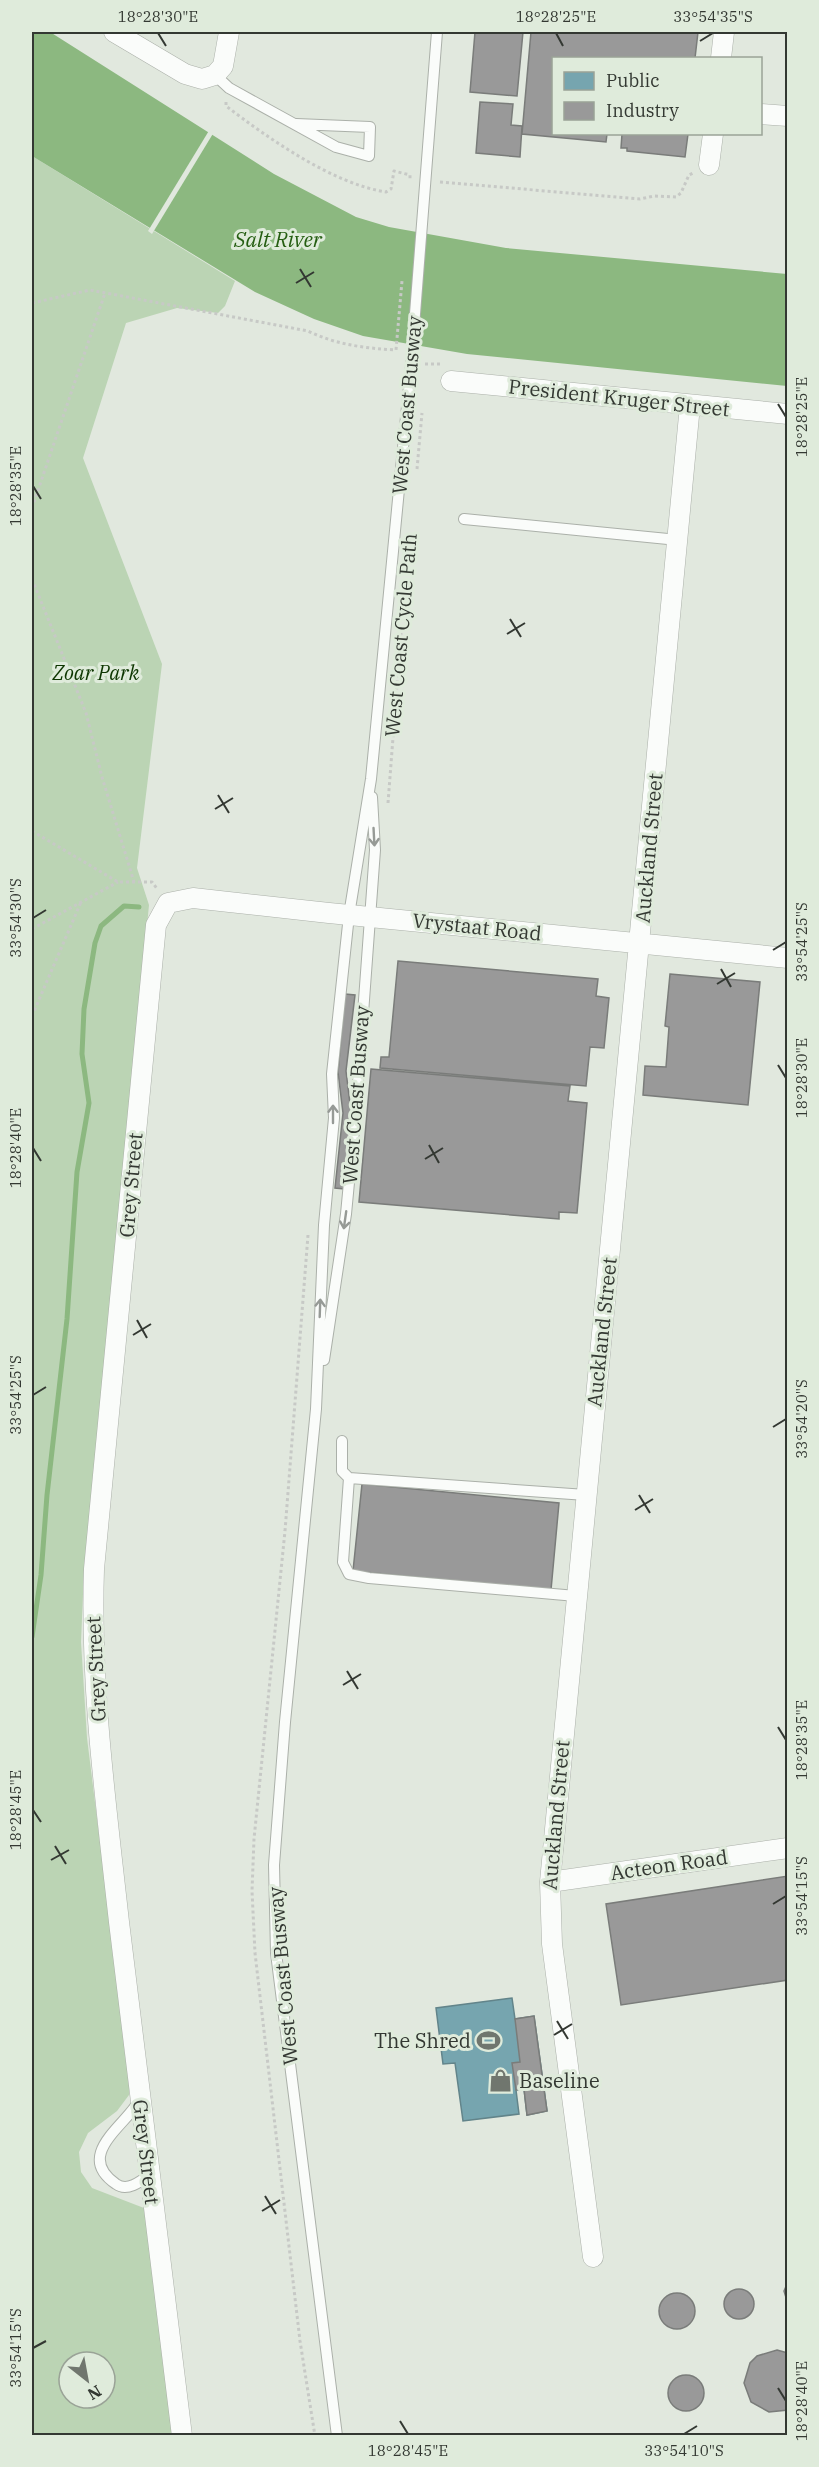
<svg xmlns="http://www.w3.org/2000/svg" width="819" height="2467" viewBox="0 0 819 2467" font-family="'IBM Plex Serif',serif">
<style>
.green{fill:#bbd4b4;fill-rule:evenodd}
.water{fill:#8cb880}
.pier{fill:#e1e8de}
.public{fill:#76a5af;stroke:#62848a;stroke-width:1.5}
.industry{fill:#999;stroke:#7a7c7a;stroke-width:1.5}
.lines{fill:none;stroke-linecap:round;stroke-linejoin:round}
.stream{stroke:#8cb880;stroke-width:5}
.lane-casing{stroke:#abb0a9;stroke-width:12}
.street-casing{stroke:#abb0a9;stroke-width:21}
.path{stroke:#c7c9c6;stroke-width:3;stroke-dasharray:3 3;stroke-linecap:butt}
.lane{stroke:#fafcfa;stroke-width:10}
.street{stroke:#fafcfa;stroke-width:20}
.oneway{stroke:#969a96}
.ticks{fill:none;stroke:#333832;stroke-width:2}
.labels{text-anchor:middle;stroke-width:6;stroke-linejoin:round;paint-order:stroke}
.street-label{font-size:20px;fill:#333832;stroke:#dfebdb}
.park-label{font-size:20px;font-style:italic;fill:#0d3601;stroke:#dfebdb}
.poi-label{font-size:20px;fill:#333832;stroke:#dfebdb;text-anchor:end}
.water-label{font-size:21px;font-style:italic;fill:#255e12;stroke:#dfebdb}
.neatline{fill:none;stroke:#333832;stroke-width:2}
.ticks-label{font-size:15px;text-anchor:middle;fill:#333832}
</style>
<rect width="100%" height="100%" fill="#e1e8de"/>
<path class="green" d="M32,156l203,125 -10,25 -7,7 -41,-5 -51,15 -43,135 79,206 -25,204 12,37 -65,665 -3,72 6,96 43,346 -1,11 -12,16 -29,22 -9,19 2,20 11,16 52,20 30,227h-142zM69,2362h36v36h-36z"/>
<path class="water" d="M32,32h18l224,142 82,43 33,10 117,21 281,26v112l-320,-32 -104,-18 -49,-17 -59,-27 -223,-136z"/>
<path class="pier" d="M210,129l4,3 -62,102 -4,-3z"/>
<path class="public" d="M512,1998l3,21 19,-3 13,95 -20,4 -3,-26 -8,1 3,24 -56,7 -8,-58 -12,1 -7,-56z"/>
<path class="industry" d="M475,32h48l-6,64 -47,-4z
M531,32h167l-3,26h-141v76h53l-1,8 -84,-8z
M480,102l33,2 -2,21 11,1 -2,31 -44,-4z
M622,134h66l-3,23 -58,-6v-3h-6z
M398,961l200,18 -2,17 13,2 -5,50 -14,-1 -4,39 -206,-18 1,-11h8z
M670,974l90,8 -12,123 -105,-10 2,-29 21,1 3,-40 -4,-1z
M345,994l10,1 -9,76 5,41 -7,77 -9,-1 8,-75 -5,-41z
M371,1069l199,17 -2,15 19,2 -10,110 -18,-1v7l-200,-17z
M362,1484l197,19 -8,87 -198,-19z
M788,1876v104l-167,25 -15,-101z
M534,2016l13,95 -20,4 -3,-26 -8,1 -4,-27 8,-1 -5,-43z
M788,2282v22l-4,-13z
M724 2304a15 15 0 1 1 30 0a15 15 0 1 1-30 0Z
M659 2311a18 18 0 1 1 36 0a18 18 0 1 1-36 0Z
M777,2350l11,3v57l-19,2 -18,-10 -7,-19 6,-20 7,-7z
M668 2393a18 18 0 1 1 36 0a18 18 0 1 1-36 0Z"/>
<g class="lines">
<path class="stream" d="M32,1637l9,-62 6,-80 20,-176 10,-147 12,-69 -7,-49 2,-45 11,-66 6,-17 23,-20 15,1"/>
<defs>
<path id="lane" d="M215,75l14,13 107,59 33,9 1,-29 -74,-3
M464,519l214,21
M324,1360l22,-146 10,-105 19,-259 -3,-53
M342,1441v30l7,7 237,17
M349,1478l-6,84 6,12 20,4 207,18
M139,2101c-14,25 -65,54 -23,83 11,8 24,-2 33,-9
M337,2436l-61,-483 -2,-88 11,-143 31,-313 8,-184 10,-107 -2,-44 17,-159 22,-136 40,-414 26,-333"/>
<path id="street" d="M114,32l71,42 17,5 13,-4 8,-9 6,-34
M721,58l3,-26
M760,114l28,2
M709,165l4,-31
M451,381l337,33
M550,1882l238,-34
M593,2257l-41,-313 -2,-62 140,-1477
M182,2436c-22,-172 -43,-343 -63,-514 -13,-118 -29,-235 -25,-353l62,-644 12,-22 25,-5 136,15 459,45"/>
</defs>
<use href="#lane" class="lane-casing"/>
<use href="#street" class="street-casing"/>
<path class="path" d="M226,102v4c42,32 107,78 160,86l5,-3 3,-18 16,4v4
M440,182l200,17 14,-3 22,1 5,-4 8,-18 4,-2
M32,303l58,-13 218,41c29,14 56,17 88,19l6,-69
M425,364h16
M417,469l5,-56
M32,508l73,-215
M32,579l54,134 16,64 32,105
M388,803l13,-170
M32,831l86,51h34l6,8
M32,929l86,-47
M32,1016l49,-114
M308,1235l-23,296 -31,308 -2,52 3,62 45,388 15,95"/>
<use href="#lane" class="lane"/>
<use href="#street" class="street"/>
</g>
<defs><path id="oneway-shaft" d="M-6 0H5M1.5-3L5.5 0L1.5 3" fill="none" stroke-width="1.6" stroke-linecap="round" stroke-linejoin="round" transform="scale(1.5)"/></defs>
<g class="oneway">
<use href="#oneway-shaft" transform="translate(374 837) rotate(87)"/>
<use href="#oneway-shaft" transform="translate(333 1114) rotate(-90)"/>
<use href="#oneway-shaft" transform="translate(345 1220) rotate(98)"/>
<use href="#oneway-shaft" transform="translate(320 1308) rotate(-88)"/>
</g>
<path class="ticks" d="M158,33l8,13M556,33l7,13M700,41l13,-8M300,269l11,18M296,283l18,-11M778,404l8,13M33,486l8,13M510,619l11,18M507,634l18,-11M218,795l11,18M215,809l18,-11M33,918l13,-8M773,950l13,-8M721,969l10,18M717,984l18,-11M778,1065l8,13M429,1145l10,18M33,1148l8,13M425,1159l18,-11M137,1320l10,18M133,1335l18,-11M33,1395l13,-8M773,1427l13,-8M639,1495l11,18M635,1510l18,-11M347,1671l11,18M343,1685l18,-11M778,1727l8,13M33,1810l8,12M55,1846l11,18M51,1860l18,-10M773,1904l13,-8M557,2021l11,18M554,2035l18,-11M265,2196l11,18M262,2211l18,-11M33,2348l13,-7M778,2388l8,13M400,2421l8,13M684,2434l13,-8"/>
<defs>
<symbol id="stadium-bare" viewBox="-9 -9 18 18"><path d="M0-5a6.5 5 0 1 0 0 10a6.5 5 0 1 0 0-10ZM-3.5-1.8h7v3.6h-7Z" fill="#70766e" stroke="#dfebdb" stroke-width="2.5" paint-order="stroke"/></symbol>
<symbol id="shop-bare" viewBox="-9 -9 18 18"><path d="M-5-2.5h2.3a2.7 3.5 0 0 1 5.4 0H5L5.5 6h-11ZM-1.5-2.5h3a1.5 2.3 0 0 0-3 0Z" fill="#70766e" stroke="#dfebdb" stroke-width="2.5" paint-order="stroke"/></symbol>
</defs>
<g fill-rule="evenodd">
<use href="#stadium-bare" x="472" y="2024" width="33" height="33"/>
<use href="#shop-bare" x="484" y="2064" width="33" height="33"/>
</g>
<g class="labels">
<g class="street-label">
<text transform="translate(619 398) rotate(6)" y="7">President Kruger Street</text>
<text transform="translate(407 405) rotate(-85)" y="7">West Coast Busway</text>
<text transform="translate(401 635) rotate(-85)" y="7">West Coast Cycle Path</text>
<text transform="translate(649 848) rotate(-85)" y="7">Auckland Street</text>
<text transform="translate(477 927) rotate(6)" y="7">Vrystaat Road</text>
<text transform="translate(356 1095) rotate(-86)" y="7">West Coast Busway</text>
<text transform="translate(131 1185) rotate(-85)" y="7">Grey Street</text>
<text transform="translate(602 1332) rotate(-84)" y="7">Auckland Street</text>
<text transform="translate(96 1669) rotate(-93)" y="7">Grey Street</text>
<text transform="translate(556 1815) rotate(-85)" y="7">Auckland Street</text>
<text transform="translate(669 1865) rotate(-8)" y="7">Acteon Road</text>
<text transform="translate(283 1976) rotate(-95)" y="7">West Coast Busway</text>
<text transform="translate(146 2152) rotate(83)" y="7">Grey Street</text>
</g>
<g class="park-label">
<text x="96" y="680">Zoar Park</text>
</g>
<g class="poi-label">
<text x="471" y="2048">The Shred</text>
<text x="519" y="2088" text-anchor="start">Baseline</text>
</g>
<g class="water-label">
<text x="278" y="247">Salt River</text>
</g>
</g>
<rect width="819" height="2467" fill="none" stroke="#dfebdb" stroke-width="66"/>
<rect x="552" y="57" width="210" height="78" fill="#dfebdb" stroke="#9aa397" stroke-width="1.5"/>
<rect x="564" y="72" width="30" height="18" fill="#76a5af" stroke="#9aa397" stroke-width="1.5"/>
<text x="606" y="87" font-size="18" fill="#333832">Public</text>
<rect x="564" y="102" width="30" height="18" fill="#999999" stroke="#9aa397" stroke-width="1.5"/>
<text x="606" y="117" font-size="18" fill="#333832">Industry</text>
<g transform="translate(87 2380) rotate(149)"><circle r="28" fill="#dfebdb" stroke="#9aa397" stroke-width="1.5"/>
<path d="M0-4.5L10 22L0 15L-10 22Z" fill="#70766e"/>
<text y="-9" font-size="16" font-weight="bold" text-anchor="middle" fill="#333832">N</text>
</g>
<rect x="33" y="33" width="753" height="2401" class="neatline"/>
<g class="ticks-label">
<text x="158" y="22">18°28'30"E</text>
<text x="556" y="22">18°28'25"E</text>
<text x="713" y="22">33°54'35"S</text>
<text transform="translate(802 417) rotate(-90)" y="5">18°28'25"E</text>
<text transform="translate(16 486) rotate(-90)" y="5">18°28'35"E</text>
<text transform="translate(16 918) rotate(-90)" y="5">33°54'30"S</text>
<text transform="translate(802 942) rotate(-90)" y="5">33°54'25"S</text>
<text transform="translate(802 1078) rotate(-90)" y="5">18°28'30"E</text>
<text transform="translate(16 1148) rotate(-90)" y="5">18°28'40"E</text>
<text transform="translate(16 1395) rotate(-90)" y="5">33°54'25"S</text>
<text transform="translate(802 1419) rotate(-90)" y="5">33°54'20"S</text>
<text transform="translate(802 1740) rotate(-90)" y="5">18°28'35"E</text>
<text transform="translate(16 1810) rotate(-90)" y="5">18°28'45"E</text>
<text transform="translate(802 1896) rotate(-90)" y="5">33°54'15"S</text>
<text transform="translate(16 2348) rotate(-90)" y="5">33°54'15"S</text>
<text transform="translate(802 2401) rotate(-90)" y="5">18°28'40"E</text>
<text x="408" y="2456">18°28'45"E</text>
<text x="684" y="2456">33°54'10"S</text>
</g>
</svg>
